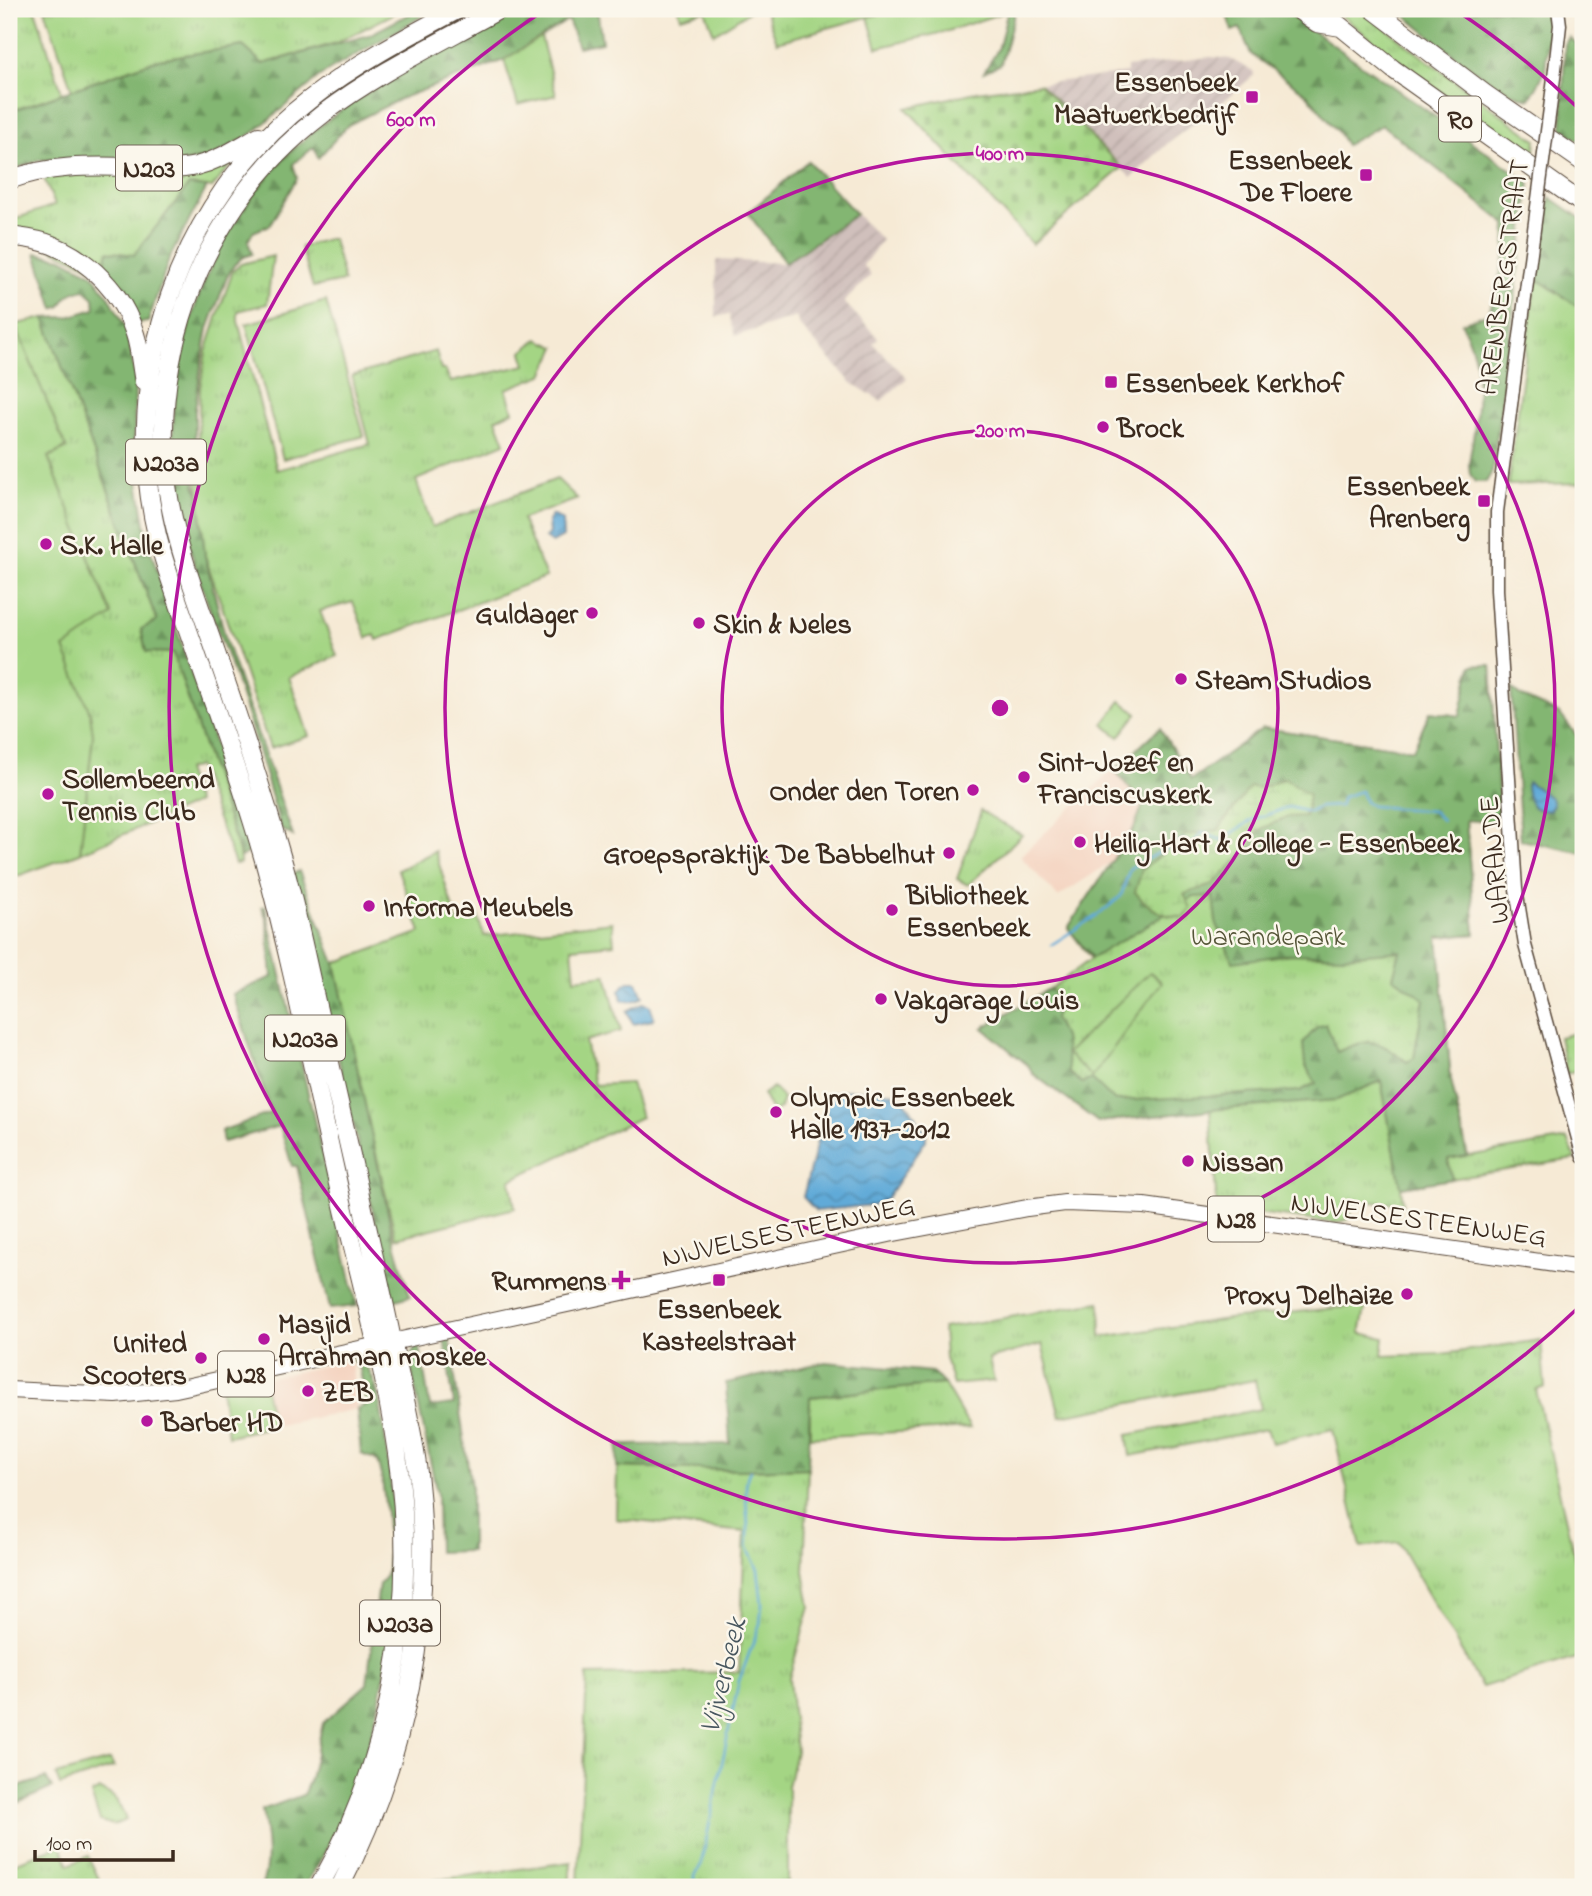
<svg xmlns="http://www.w3.org/2000/svg" width="1592" height="1896" viewBox="0 0 1592 1896" font-family="'Indie Flower',sans-serif">
<style>
.built{fill:#f4d3c0}
.industrial{fill:url(#industrial-furrows)}
.grass{fill:url(#grass-tufts);stroke:#708051;stroke-width:2}
.forest{fill:url(#forest-firs);stroke:#5f7048;stroke-width:2}
.wetland{fill:url(#wetland-marsh);stroke:#708051;stroke-width:2}
.cemetery{fill:url(#cemetery-stones);stroke:#708051;stroke-width:2}
.garden{fill:#a4d584;stroke:#708051;stroke-width:2}
.water{fill:url(#water-waves);stroke:#4e6a7b;stroke-width:2}
.lines{fill:none;stroke-linecap:round;stroke-linejoin:round}
.stream{stroke:#60aad8;stroke-width:2.5}
.minor-casing{stroke:#574739;stroke-width:15}
.major-casing{stroke:#574739;stroke-width:18}
.highway-casing{stroke:#574739;stroke-width:20}
.minor{stroke:#fff;stroke-width:12}
.major{stroke:#fff;stroke-width:16}
.highway{stroke:#fff;stroke-width:18}
.minor-bridge-casing{stroke:#574739;stroke-width:15;stroke-linecap:butt}
.minor-bridge{stroke:#fff;stroke-width:12}
.ring{fill:none;stroke:#b5179e;stroke-width:3.5}
.poi-dot{fill:#b5179e;stroke:#fbf7ec;stroke-width:2.5}
.labels{text-anchor:middle;stroke-width:5;stroke-linejoin:round;paint-order:stroke}
.shield{fill:#fbf7ec;stroke:#75685c;stroke-width:2}
.shield-label{font-size:26px;font-weight:bold;fill:#3b2a1e}
.poi-label{font-size:28px;font-weight:bold;fill:#3b2a1e;stroke:#fbf7ec;text-anchor:start}
.street-label{font-size:28px;fill:#3b2a1e;stroke:#fbf7ec}
.park-label{font-size:28px;fill:#555538;stroke:#fbf7ec}
.water-label{font-size:30px;font-style:italic;fill:#48575f;stroke:#fbf7ec}
.centre{fill:#b5179e;stroke:#fbf7ec;stroke-width:3.5}
.ring-label{font-size:21px;text-anchor:middle;font-weight:bold;fill:#b5179e;stroke:#fbf7ec;stroke-width:5;stroke-linejoin:round;paint-order:stroke}
</style>
<defs>
<pattern id="industrial-furrows" width="10" height="10" patternUnits="userSpaceOnUse" patternTransform="scale(1.75)"><rect width="10" height="10" fill="#d0c0bc"/><path d="M-1 1l2-2M0 10L10 0M9 11l2-2" fill="none" stroke="#b4a5a1"/></pattern>
<pattern id="grass-tufts" width="24" height="20" patternUnits="userSpaceOnUse" patternTransform="scale(1.75)"><rect width="24" height="20" fill="#a4d584"/><path d="M3 7l-1-3M5 7V3M7 7l1-3M15 17l-1-3M17 17v-4M19 17l1-3" fill="none" stroke="#8eb772"/></pattern>
<pattern id="forest-firs" width="22" height="20" patternUnits="userSpaceOnUse" patternTransform="scale(1.75)"><rect width="22" height="20" fill="#83b672"/><path d="M5 1l3.5 6h-7zM16 11l3.5 6h-7z" fill="#6c945d"/></pattern>
<pattern id="wetland-marsh" width="20" height="14" patternUnits="userSpaceOnUse" patternTransform="scale(1.75)"><rect width="20" height="14" fill="#a4d584"/><path d="M1 5h8M5 5V1M11 12h8M15 12V8" fill="none" stroke="#8eb772"/></pattern>
<pattern id="cemetery-stones" width="16" height="16" patternUnits="userSpaceOnUse" patternTransform="scale(1.75)"><rect width="16" height="16" fill="#a4d584"/><path d="M2 7V4a2 2 0 0 1 4 0v3zM10 15v-3a2 2 0 0 1 4 0v3z" fill="#8eb772"/></pattern>
<pattern id="water-waves" width="16" height="10" patternUnits="userSpaceOnUse" patternTransform="scale(1.75)"><rect width="16" height="10" fill="#60aad8"/><path d="M0 5q4-4 8 0t8 0" fill="none" stroke="#508baf"/></pattern>
</defs>
<rect width="100%" height="100%" fill="#fbf7ec"/>
<filter id="ink" filterUnits="userSpaceOnUse"><feTurbulence type="fractalNoise" baseFrequency=".0143" numOctaves="2"/><feDisplacementMap in="SourceGraphic" scale="14" xChannelSelector="R" yChannelSelector="G"/><feConvolveMatrix kernelMatrix="1 2 1 2 8 2 1 2 1" color-interpolation-filters="sRGB"/></filter>
<filter id="wash" filterUnits="userSpaceOnUse"><feTurbulence type="fractalNoise" baseFrequency=".00686" numOctaves="4" result="noise"/><feDisplacementMap in="SourceGraphic" scale="28" xChannelSelector="R" yChannelSelector="G"/><feGaussianBlur stdDeviation="1.57" result="paint"/><feColorMatrix in="noise" values="0 0 0 0 0 0 0 0 0 0 0 0 0 0 0 0 0 1.4 0 .05"/><feComposite in="paint" operator="in"/></filter>
<g filter="url(#wash)">
<rect width="100%" height="100%" fill="#f6ead5"/>
<path class="built" d="M1115,770l28,35 -9,22 -23,35 -53,35 -38,-41 85,-79z
M351,1360l6,49 -84,17 -10,-47z"/>
<path class="industrial" d="M1211,57l19,2 23,12 1,4 -35,30 -49,36 -39,37 -91,-94 87,-11v-6z
M856,214l26,26 -19,25 8,10 -27,27 34,36 -5,5 34,35 -26,23 -29,-18 -52,-57 -4,-9 -61,19 -6,-22 -13,3v-57l69,3z"/>
<path class="grass" d="M9,9h26l27,84 -53,19z
M45,9h358l-67,34 -73,21 -20,-18 -84,13 -87,31z
M473,9h16l-152,85 -141,168 -37,193 108,375 -3,1 -26,-88 -8,-13 -61,-177 -17,-97 7,-97 32,-103 58,-90 64,-62 88,-56z
M771,9h117l1,2 -112,31 -12,-32z
M1333,9h28l59,46 116,85 -2,20 -119,-87z
M238,156l-26,32 -23,-3 -55,71 -32,16 -93,-42v-9l46,-16 -11,-27z
M328,239h5l11,42 -31,6 -12,-40z
M273,256l-6,48 -29,7v10l39,149 93,-26 -18,-68 84,-25 5,19h4l6,12 75,-17 -4,-13 16,-13 18,8 -13,28 -37,14 7,22 -17,8 9,24 -89,37 16,47 125,-48 21,20 -56,20 24,58 -169,63 -2,-5 -8,3 -14,-36 -33,9 17,45 -48,21 20,59 -39,12 -65,-192 -8,-80 3,-88 6,-36 11,-35 16,-46 8,-7z
M1536,278l47,32v173l-75,2z
M44,318l113,303 16,32 66,199 1,11 -5,1 -37,-98 -12,4 11,33 -117,50 13,-118 -3,-22 -26,-65 47,-33 -63,-158 18,-8 -50,-120 -7,2v-5z
M1491,665l9,157 -34,-2 9,114 -37,3 13,143 17,76 100,-17 7,20 -174,28 2,17 -50,-3 -4,18 -14,4 -118,-15 -7,-98 -112,12 -66,-49 -3,-7 -46,-38 67,-39 41,-30 -23,-31 66,-100 9,-23 -28,-35 45,-42 31,52 72,-52 150,22 17,-38 30,4 11,-50z
M981,811l41,24 -54,50 -11,-6z
M435,851l22,71 20,-8 7,22 128,-14 2,22 -42,4 3,31 31,-4 15,56 -36,10 9,44 37,-2 10,34 -131,63 5,28 -119,30 -36,-152 -25,-123 86,-31 -23,-62z
M1583,1031v37l-16,6 -8,-37z
M773,1087l10,11 -3,10 -7,5 -10,-19z
M1100,1302l1,35 127,-18 138,-14 -6,28 24,5 -2,18 60,-2 99,-14 4,47 -9,3 47,205v11l-2,1 2,7v42l-101,31 -84,-145 -37,5 -28,-118 -61,14 -5,-14 -137,27 -3,-21 134,-26 -6,-29 -195,36 -18,-72 -53,15 5,22 -41,4 -8,-27 -2,-30z
M944,1384l26,44 -160,9v-40z
M617,1467l124,3 67,-2 -4,104 6,35 -21,71 7,73 -8,36v100h-210l9,-212 152,-3 6,-140 -129,-13z
M61,1845l8,20 19,-9 11,23 -5,6 -6,2h-79v-22z
M571,1862l-2,25h-147l-1,-5z"/>
<path class="forest" d="M419,9h15l-111,65 -70,59 -42,24 -36,6 -45,1 -65,-5 -26,1 -30,11v-59l150,-53 84,-13 20,18 106,-29z
M521,9h76l5,33 -24,5 -10,-27 -64,40 -102,38 -54,27 -30,33 -4,-11 -21,17 4,14 -27,47 -17,7 -5,9 4,13 -9,3 -9,8 -7,12 -19,52 -7,36 -6,45v74l4,13 6,59 22,88 66,192 -12,-7c-15,-53 -30,-105 -48,-157 -19,-53 -41,-106 -52,-161 -30,-142 29,-299 143,-388 60,-46 131,-78 197,-114z
M1008,9h7v2l-14,53 -17,8 15,-25z
M1225,9h57l248,174 -38,289 -6,10h-11l-5,-8 -1,-10c5,-34 13,-69 6,-104 -2,-12 -8,-25 -13,-37l27,-10 16,-57 1,-32 -124,-99 -36,20 -8,-13 -31,-38 -56,-40 -11,-26 -8,3z
M1397,9h153l-5,62 -15,28c-36,-7 -102,-65 -133,-90z
M1569,37l14,14v92l-21,-14 3,-85z
M808,161l48,53 -71,49 -37,-50z
M189,185l18,2 -38,72 -21,63 -12,1 -34,-51 6,-21 26,4z
M1550,197l33,23v90l-47,-32z
M36,253l26,5 30,16 18,24 16,30 9,48 -1,81 14,86 102,308 -9,6 -68,-204 -27,-1 -5,-23 16,-8 -113,-303 24,-1 27,-8 -1,-11 -9,-8c-12,0 -19,6 -24,16l-7,3z
M1491,665l9,157 -34,-2 9,114 -37,3 13,143 16,76 -19,3 4,20 -51,8 -20,-106 -44,19 -127,10 -112,12 -66,-49 -3,-7 -46,-38 67,-40 9,13 -5,18 10,18 5,36 13,10 10,-4 23,22 185,-10 16,-8 -11,-18 -2,-22 14,-16 9,-3 11,28c36,-16 40,-12 70,10l7,-4 10,-59 -31,-22 7,-26 -56,5 -53,-2 -58,8 -17,-40 -3,-26 -19,1 -102,61 -24,-30 66,-100 9,-23 -28,-35 45,-42 31,52 72,-52 150,22 17,-38 30,4 11,-50z
M1511,688l9,8 40,18 23,30v109l-62,-13z
M299,871l36,92 58,273 17,60 -17,5 -73,-325 -27,-102z
M265,906l92,400 -27,3 -33,-143h-5l-12,-40 -57,16 -2,-11 50,-18 -38,-119 39,-17 -5,-58 -5,-12z
M449,1337l22,149v65l-33,1 -1,-58 -27,-131 2,-10 7,-11 11,65 24,-3 -10,-66z
M351,1360l14,4c17,26 17,58 22,88 20,148 0,307 -83,435h-43c10,-25 5,-51 1,-77l41,-15 7,-16 13,-56 44,-39 12,-100c3,-3 5,-5 7,-9 5,-15 -1,-105 -11,-116l-14,-5 -4,-45 9,-4 -6,-36z
M826,1362l106,10 12,12 -134,13 -2,71 -67,2 -124,-3 1,-22 112,-1 -4,-61z
M46,1778l6,10 -43,19v-17z"/>
<path class="wetland" d="M1285,778l24,17 -4,21 -18,1 -28,13 -9,18 -38,37 -28,9 7,14 -6,9c-21,1 -36,-8 -50,-25l7,-22 44,-35 32,-5 32,-43 12,1z"/>
<path class="cemetery" d="M1040,84l82,84 -90,76 -126,-136 70,-16z"/>
<path class="garden" d="M678,9h75l-39,25 -9,-24 -24,7z
M899,9h109v2l-60,20 -71,17 -9,-31z
M541,37l15,58 -38,10 -14,-45z
M326,301l38,135 -81,23 -37,-135z
M17,329l49,119 -18,9 64,158 -48,33 26,65 3,22 -13,118 -71,26v-548z
M1121,701l16,13 -18,23 -16,-13z
M1150,972l12,10 -70,95 -25,-24z
M263,1379l10,47 -45,10 -7,-48z
M110,1760l4,7 -54,18 -4,-10z
M100,1790c17,5 20,15 26,30l-12,5 -14,-4 -9,-27z"/>
<path class="water" d="M552,515l10,5 1,17 -11,6 -7,-5 4,-5 -1,-12z
M1528,782l23,16 2,7 -4,6c-18,0 -22,-9 -23,-26z
M629,982h8l6,14c-7,6 -13,6 -21,4l-2,-9 5,-7z
M643,1003l7,2 4,12 -2,3 -19,4 -6,-13z
M850,1090c52,2 50,-1 76,45v5l-40,59 -14,6 -56,6 -13,-14 25,-99 4,-5z"/>
<g class="lines">
<path class="stream" d="M1051,945l51,-33 19,-16 9,-28 53,-28 10,3 9,-10 20,7 30,-20 37,-13 20,5 11,-5 20,-1 3,-9 18,-6 4,11 7,4 61,5 9,9
M695,1887v-11l6,-11 38,-184 21,-57 2,-20 -4,-34 -11,-24c5,-19 -7,-60 3,-75"/>
</g>
</g>
<g filter="url(#ink)">
<g class="lines">
<defs>
<path id="minor" d="M1554,78l6,-53 -2,-16
M1533,237l-36,275v78l19,299 9,56 58,212"/>
<path id="major" d="M9,1390l107,5 60,-6 713,-155 138,-26 38,-5 79,3 439,62"/>
<path id="highway" d="M1297,9l20,14 24,4
M1319,9l74,60 190,135
M1373,9l112,85 98,68
M9,180c40,-15 80,-14 122,-13 22,1 44,4 65,-1 24,-6 41,-18 63,-30
M9,236c14,2 29,3 43,9 38,15 71,49 83,89 5,15 6,32 9,48
M319,1887c69,-123 97,-270 81,-410 -11,-96 -38,-190 -60,-284 -25,-111 -46,-223 -76,-333 -20,-70 -44,-139 -68,-207 -13,-39 -29,-78 -39,-118 -38,-159 22,-335 152,-435 46,-36 99,-64 150,-91
M340,1887c66,-128 95,-270 78,-414 -5,-45 -17,-88 -26,-133 -11,-54 -24,-108 -36,-163 -15,-64 -29,-129 -44,-193 -10,-44 -19,-89 -32,-132 -19,-67 -41,-133 -64,-199 -17,-49 -36,-97 -46,-149 -17,-92 2,-191 49,-272 67,-118 168,-160 281,-223"/>
</defs>
<use href="#minor" class="minor-casing"/>
<use href="#major" class="major-casing"/>
<use href="#highway" class="highway-casing"/>
<use href="#minor" class="minor"/>
<use href="#major" class="major"/>
<use href="#highway" class="highway"/>
<defs>
<path id="minor-bridge" d="M1533,237l21,-159"/>
</defs>
<use href="#minor-bridge" class="minor-bridge-casing"/>
<use href="#minor-bridge" class="minor-bridge"/>
</g>
</g>
<g class="ring">
<circle cx="1000" cy="708" r="278"/>
<circle cx="1000" cy="708" r="555"/>
<path d="M1579 1307A833 833 0 1 1 546 9M1454 9A833 833 0 0 1 1579 109"/>
</g>
<g class="poi-dot">
<rect x="1245" y="90" width="14" height="14" rx="3.5"/>
<rect x="1359" y="168" width="14" height="14" rx="3.5"/>
<rect x="1104" y="375" width="14" height="14" rx="3.5"/>
<circle cx="1103" cy="427" r="7"/>
<rect x="1477" y="494" width="14" height="14" rx="3.5"/>
<circle cx="46" cy="544" r="7"/>
<circle cx="592" cy="613" r="7"/>
<circle cx="699" cy="623" r="7"/>
<circle cx="1181" cy="679" r="7"/>
<circle cx="1024" cy="777" r="7"/>
<circle cx="973" cy="790" r="7"/>
<circle cx="48" cy="794" r="7"/>
<circle cx="1080" cy="842" r="7"/>
<circle cx="949" cy="853" r="7"/>
<circle cx="369" cy="906" r="7"/>
<circle cx="892" cy="910" r="7"/>
<circle cx="881" cy="999" r="7"/>
<circle cx="776" cy="1112" r="7"/>
<circle cx="1188" cy="1161" r="7"/>
<path d="M617.5 1269.5h7v7h7v7h-7v7h-7v-7h-7v-7h7z"/>
<rect x="712" y="1273" width="14" height="14" rx="3.5"/>
<circle cx="1407" cy="1294" r="7"/>
<circle cx="264" cy="1339" r="7"/>
<circle cx="201" cy="1358" r="7"/>
<circle cx="308" cy="1391" r="7"/>
<circle cx="147" cy="1421" r="7"/>
</g>
<g class="labels">
<g class="shield">
<rect x="1439" y="96.5" width="42" height="45" rx="5"/>
<rect x="116" y="145.5" width="66" height="45" rx="5"/>
<rect x="126" y="439.5" width="80" height="45" rx="5"/>
<rect x="265" y="1015.5" width="80" height="45" rx="5"/>
<rect x="1208" y="1196.5" width="56" height="45" rx="5"/>
<rect x="218" y="1351.5" width="56" height="45" rx="5"/>
<rect x="360" y="1600.5" width="80" height="45" rx="5"/>
</g>
<g class="shield-label">
<text x="1460" y="128">R0</text>
<text x="149" y="177">N203</text>
<text x="166" y="471">N203a</text>
<text x="305" y="1047">N203a</text>
<text x="1236" y="1228">N28</text>
<text x="246" y="1383">N28</text>
<text x="400" y="1632">N203a</text>
</g>
<g class="poi-label">
<text x="1238" y="91" text-anchor="end">Essenbeek<tspan x="1238" dy="32">Maatwerkbedrijf</tspan></text>
<text x="1352" y="169" text-anchor="end">Essenbeek<tspan x="1352" dy="32">De Floere</tspan></text>
<text x="1125" y="392">Essenbeek Kerkhof</text>
<text x="1117" y="437">Brock</text>
<text x="1470" y="495" text-anchor="end">Essenbeek<tspan x="1470" dy="32">Arenberg</tspan></text>
<text x="60" y="554">S.K. Halle</text>
<text x="578" y="623" text-anchor="end">Guldager</text>
<text x="713" y="633">Skin &amp; Neles</text>
<text x="1195" y="689">Steam Studios</text>
<text x="1038" y="771">Sint-Jozef en<tspan x="1038" dy="32">Franciscuskerk</tspan></text>
<text x="62" y="788">Sollembeemd<tspan x="62" dy="32">Tennis Club</tspan></text>
<text x="959" y="800" text-anchor="end">Onder den Toren</text>
<text x="1094" y="852">Heilig-Hart &amp; College - Essenbeek</text>
<text x="935" y="863" text-anchor="end">Groepspraktijk De Babbelhut</text>
<text x="906" y="904">Bibliotheek<tspan x="906" dy="32">Essenbeek</tspan></text>
<text x="383" y="916">Informa Meubels</text>
<text x="895" y="1009">Vakgarage Louis</text>
<text x="790" y="1106">Olympic Essenbeek<tspan x="790" dy="32">Halle 1937-2012</tspan></text>
<text x="1202" y="1171">Nissan</text>
<text x="607" y="1290" text-anchor="end">Rummens</text>
<text x="1393" y="1304" text-anchor="end">Proxy Delhaize</text>
<text x="719" y="1318" text-anchor="middle">Essenbeek<tspan x="719" dy="32">Kasteelstraat</tspan></text>
<text x="278" y="1333">Masjid<tspan x="278" dy="32">Arrahman moskee</tspan></text>
<text x="187" y="1352" text-anchor="end">United<tspan x="187" dy="32">Scooters</tspan></text>
<text x="322" y="1401">ZEB</text>
<text x="161" y="1431">Barber HD</text>
</g>
<g class="street-label">
<text transform="translate(1502 277) rotate(-82)" y="10">ARENBERGSTRAAT</text>
<text transform="translate(1493 860) rotate(-95)" y="10">WARANDE</text>
<text transform="translate(1419 1218) rotate(8)" y="10">NIJVELSESTEENWEG</text>
<text transform="translate(788 1230) rotate(-12)" y="10">NIJVELSESTEENWEG</text>
</g>
<g class="park-label">
<text x="1268" y="945">Warandepark</text>
</g>
<g class="water-label">
<text transform="translate(722 1675) rotate(-76)" y="10">Vijverbeek</text>
</g>
</g>
<circle cx="1000" cy="708" r="10" class="centre"/>
<g class="ring-label">
<text x="411" y="126">600 m</text>
<text x="1000" y="160">400 m</text>
<text x="1000" y="437">200 m</text>
</g>
<rect width="1592" height="1896" fill="none" stroke="#fbf7ec" stroke-width="35"/>
<path d="M35 1850v10h138v-10" fill="none" stroke="#3b2a1e" stroke-width="3.5"/>
<text x="46" y="1850" font-size="21" fill="#3b2a1e" stroke="#fbf7ec" stroke-width="5" paint-order="stroke">100 m</text>
</svg>
